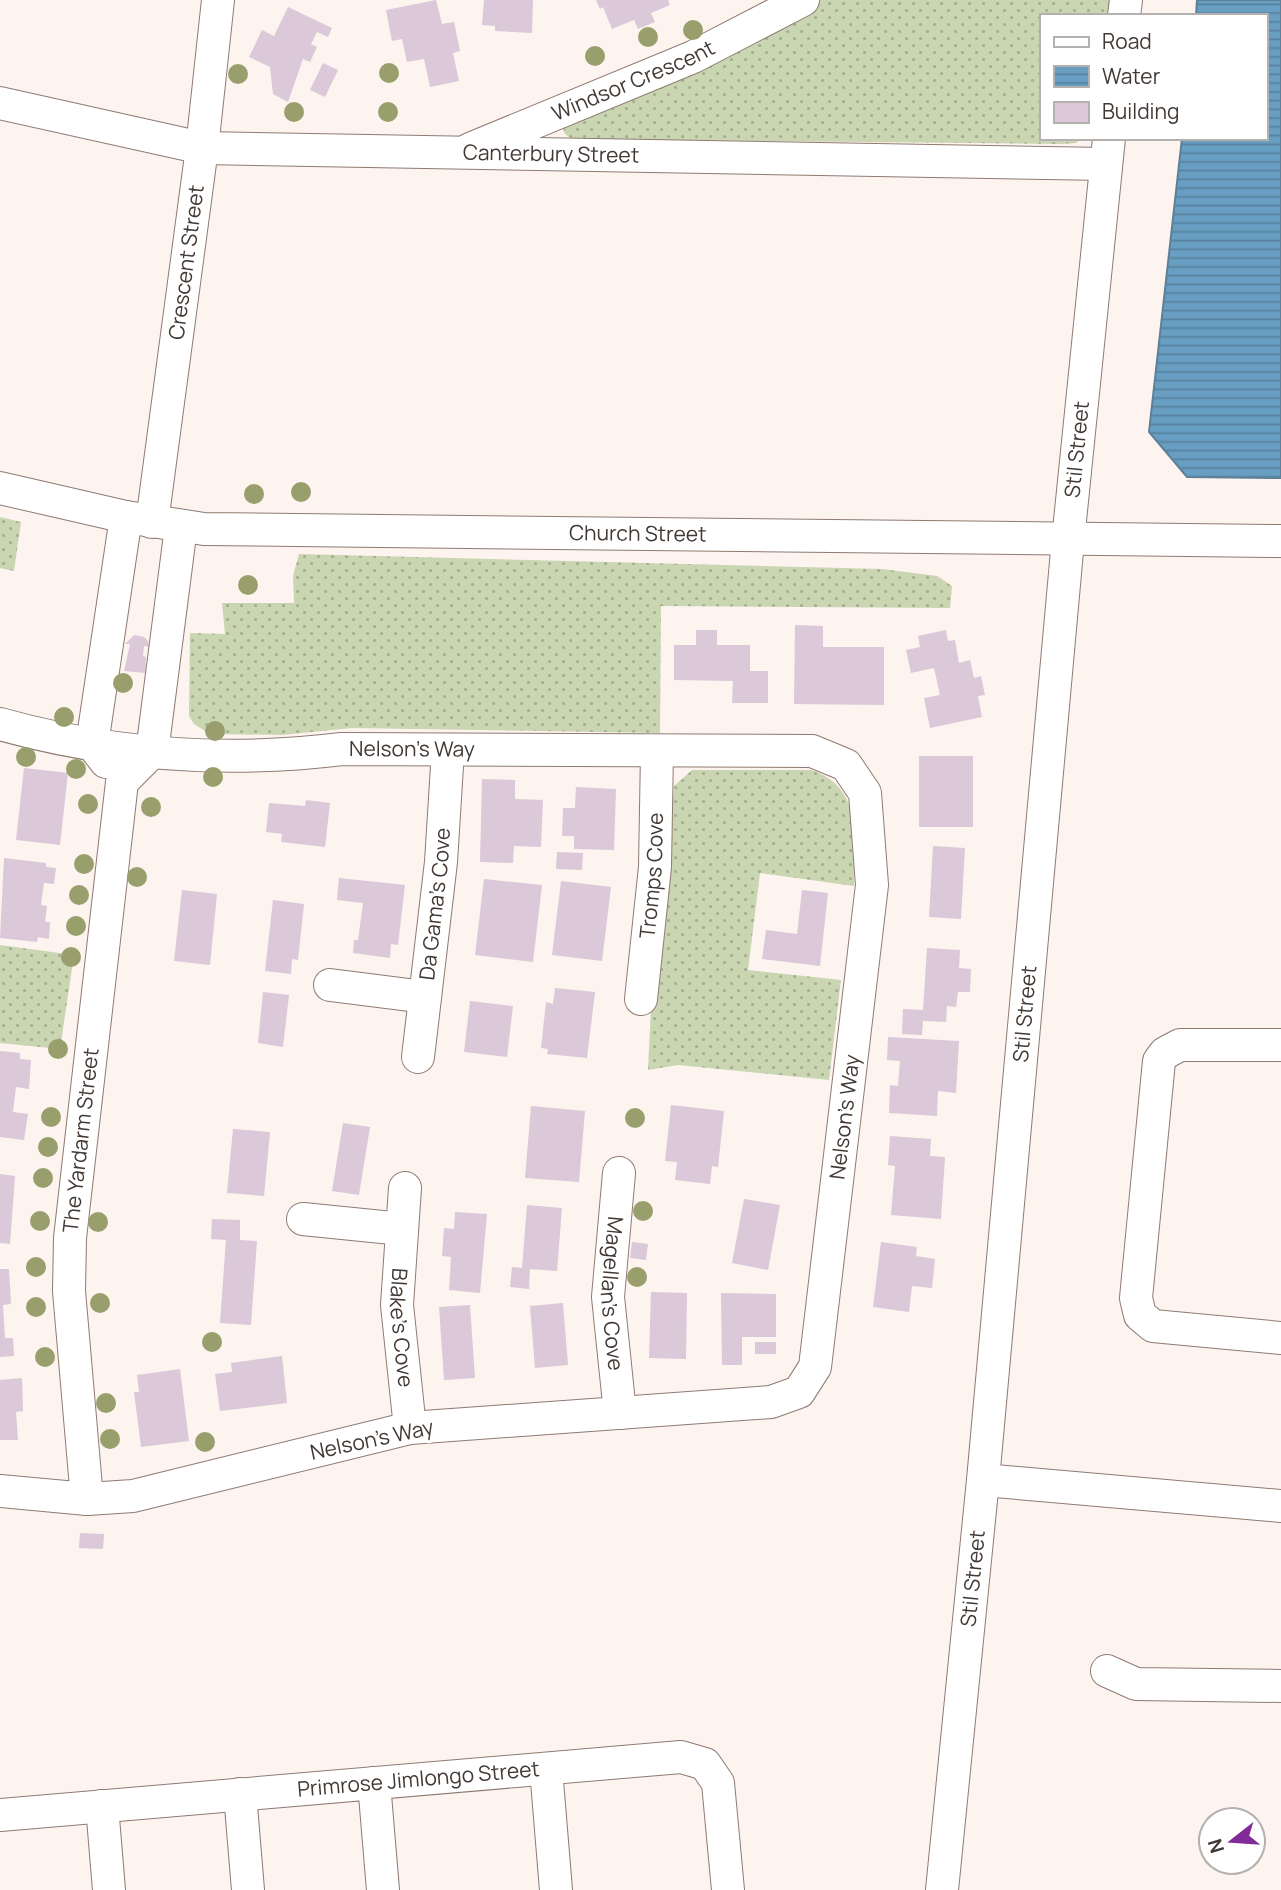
<svg xmlns="http://www.w3.org/2000/svg" width="1281" height="1890" viewBox="0 0 1281 1890" font-family="Manrope,sans-serif">
<style>
.grass{fill:url(#grass-dots)}
.water{fill:url(#water-rules);stroke:#5d8098;stroke-width:2}
.building{fill:#dbc8d8}
.lines{fill:none;stroke-linecap:round;stroke-linejoin:round}
.minor-casing{stroke:#8f7a71;stroke-width:34}
.minor{stroke:#fff;stroke-width:32}
.tree{fill:#999f6c}
.labels{text-anchor:middle;stroke-width:6;stroke-linejoin:round;paint-order:stroke}
.street-label{font-size:21px;fill:#423935;stroke:#fff}
</style>
<defs>
<pattern id="grass-dots" width="8" height="8" patternUnits="userSpaceOnUse" patternTransform="scale(1.75)"><rect width="8" height="8" fill="#cad5b2"/><path d="M2 2h.1M6 6h.1" fill="none" stroke="#a6ae92" stroke-width="1.8" stroke-linecap="round"/></pattern>
<pattern id="water-rules" width="6" height="5" patternUnits="userSpaceOnUse" patternTransform="scale(1.75)"><rect width="6" height="5" fill="#689ec2"/><path d="M0 2.5h6" fill="none" stroke="#57829e"/></pattern>
</defs>
<rect width="100%" height="100%" fill="#fdf3ef"/>
<path class="grass" d="M820,0h292l-2,16h-69v122h41l-6,5 -15,1 -489,-5 -7,-5 -2,-6 5,-6 240,-113z
M0,517l21,5 -7,49 -14,-3z
M299,554l583,15 55,7 15,10 -2,22 -289,-2 -1,127 -308,-5 -70,7 -72,-1 -16,-10 -5,-8 1,-83 35,1 -3,-31h72l-1,-27z
M692,770h119c54,18 42,69 43,116l-94,-13 -12,97 93,10 -12,100 -151,-15 -30,5 3,-61 9,-40 14,-183z
M0,945l74,10 -14,94 -60,-6z"/>
<path class="water" d="M1197,0h84v478l-94,-1 -38,-45 33,-294h83v-122h-69z"/>
<path class="building" d="M436,0l6,24 12,-2 6,29 -7,2 6,28 -29,6 -6,-28 -17,3 -5,-23 -10,2 -6,-31z
M484,0h49l-1,33 -37,-2v-5l-13,-1z
M596,0h72l2,5 -19,8 4,9 -17,7 -4,-9 -22,9 -9,-22 -3,2z
M288,7l44,21 -4,9 -11,-5 -6,12 6,3 -7,15 -7,-3 -15,43 -15,-8 -3,-27 -21,-10 13,-27 12,6z
M323,63l15,7 -13,27 -15,-7z
M795,625l28,1v21h61v58l-90,-1z
M696,630h21v15h33v26h18v32h-36l1,-22 -59,-1v-35h22z
M946,630l2,11 7,-1 4,23 11,-3 4,18 7,-2 4,19 -7,1 4,21 -52,11 -6,-30 16,-3 -6,-27 -23,5 -5,-23 14,-3 -2,-11z
M134,635l10,2 4,4 1,6 -5,-1 -1,10 3,1 -1,16 -21,-2 6,-27h-5z
M919,756h54v71h-54z
M24,768l44,5 -8,72 -44,-5z
M482,779l33,1v19l28,1 -2,47 -27,-1 -1,17 -33,-1z
M576,787l40,2 -2,61 -40,-1v-13h-12l1,-28h12z
M306,800l24,3 -5,44 -44,-5 1,-8 -16,-2 3,-29 36,3z
M933,846l32,2 -4,71 -32,-2z
M557,852l26,1 -1,17 -26,-1z
M4,858l42,5v4l10,1 -2,16 -10,-1 -3,22 6,1 -2,16h5l-1,17 -11,-2 -1,5 -37,-4z
M339,878l66,7 -7,60 -7,-1 -1,14 -37,-5 1,-13h4l5,-37 -26,-3z
M484,879l58,6 -9,77 -58,-7z
M561,881l50,6 -9,74 -50,-6z
M182,890l35,4 -7,71 -36,-4z
M802,890l26,3 -8,73 -58,-7 4,-29 31,4z
M273,900l31,4 -6,56 -6,-1 -1,15 -26,-3z
M927,948l33,2 -1,18 12,1 -1,23h-12l-2,15 -9,-1 -1,16 -23,-1 -1,14 -20,-1 1,-25 20,1z
M555,988l40,4 -8,66 -40,-4 1,-5 -7,-1 5,-46 7,2z
M263,992l26,3 -6,52 -25,-4z
M470,1001l43,5 -6,51 -43,-5z
M888,1037l71,4 -3,52 -18,-2 -1,25 -48,-3 1,-28 8,1 2,-25 -13,-1z
M0,1051l20,2v6l11,1 -2,29 -13,-2 -3,25 15,2 -4,26 -24,-3z
M671,1105l53,6 -6,56 -6,-1 -2,18 -35,-4 2,-18 -12,-1z
M531,1106l54,5 -6,71 -54,-4z
M343,1123l27,4 -11,68 -27,-4z
M233,1129l37,3 -6,64 -37,-3z
M890,1136l41,3 -1,17 15,1 -4,62 -50,-4 4,-49 -7,-1z
M0,1174l15,2 -5,68 -10,-1z
M744,1199l36,6 -12,65 -36,-7z
M527,1205l35,3 -5,63 -27,-2 -1,20 -19,-2 2,-20 10,1z
M455,1212l32,2 -7,79 -31,-3 2,-33 -9,-1 2,-28 10,1z
M212,1219l28,1v20l17,1 -6,84 -31,-2 6,-83 -15,-1z
M632,1242l16,2 -2,16 -16,-2z
M881,1242l36,5 -1,9 19,3 -3,29 -20,-2 -3,26 -36,-5z
M0,1269h9l2,35 -8,1 2,33h8l1,18 -14,1z
M651,1292l36,1 -1,66 -37,-1z
M721,1293l55,1v43h-34v28h-20z
M563,1303l5,62 -33,3 -5,-62z
M470,1305l5,73 -31,2 -5,-73z
M755,1342h21v12h-21z
M282,1356l5,47 -67,8 -5,-37 17,-2 -1,-9z
M180,1369l9,72 -48,6 -7,-55h5l-2,-17z
M22,1378l1,33 -7,1 2,28h-18v-60z
M80,1533l24,1 -1,15 -24,-1z"/>
<g class="lines">
<defs>
<g id="minor">
<path d="M1124,16l2,-16"/>
<path id="s1" d="M0,103l202,45 904,16"/>
<path id="s2" d="M470,149l223,-92 110,-57"/>
<path id="s3" d="M0,488l126,29 78,12 1077,12"/>
<path id="s4" d="M152,522l50,-374 16,-148"/>
<path id="s5" d="M0,724c111,31 227,39 342,25l470,2 34,14 19,28 7,92 -57,482 -16,25 -28,10 -361,26 -277,68 -46,3 -87,-8"/>
<path d="M106,762l-14,-18 34,-227"/>
<path d="M330,985l95,12"/>
<path id="s6" d="M641,999l14,-132 2,-115"/>
<path d="M1281,1045h-101l-15,8 -6,8 -23,237 4,17 13,11 128,12"/>
<path id="s7" d="M418,1057l23,-195 7,-112"/>
<path id="s8" d="M619,1173l-11,124 12,116"/>
<path id="s9" d="M405,1188l-8,117 13,123"/>
<path d="M303,1219l99,10"/>
<path d="M983,1480l298,26"/>
<path id="s10" d="M87,1499l-18,-208 1,-53 52,-456 30,-30 29,-225"/>
<path d="M1107,1671l29,13 145,2"/>
<path d="M546,1769l10,121"/>
<path d="M374,1783l9,107"/>
<path d="M240,1794l8,96"/>
<path d="M102,1806l7,84"/>
<path id="s11" d="M0,1815l681,-58 24,7 13,19 10,107"/>
<path id="s12" d="M942,1890l41,-410 85,-940 41,-402"/>
</g>
</defs>
<use href="#minor" class="minor-casing"/>
<use href="#minor" class="minor"/>
</g>
<g class="tree">
<circle cx="693" cy="30" r="10"/>
<circle cx="648" cy="37" r="10"/>
<circle cx="595" cy="56" r="10"/>
<circle cx="389" cy="73" r="10"/>
<circle cx="238" cy="74" r="10"/>
<circle cx="294" cy="112" r="10"/>
<circle cx="388" cy="112" r="10"/>
<circle cx="301" cy="492" r="10"/>
<circle cx="254" cy="494" r="10"/>
<circle cx="248" cy="585" r="10"/>
<circle cx="123" cy="683" r="10"/>
<circle cx="64" cy="717" r="10"/>
<circle cx="215" cy="731" r="10"/>
<circle cx="26" cy="757" r="10"/>
<circle cx="76" cy="769" r="10"/>
<circle cx="213" cy="777" r="10"/>
<circle cx="88" cy="804" r="10"/>
<circle cx="151" cy="807" r="10"/>
<circle cx="84" cy="864" r="10"/>
<circle cx="137" cy="877" r="10"/>
<circle cx="79" cy="895" r="10"/>
<circle cx="76" cy="926" r="10"/>
<circle cx="71" cy="957" r="10"/>
<circle cx="58" cy="1049" r="10"/>
<circle cx="51" cy="1117" r="10"/>
<circle cx="635" cy="1118" r="10"/>
<circle cx="48" cy="1147" r="10"/>
<circle cx="43" cy="1178" r="10"/>
<circle cx="643" cy="1211" r="10"/>
<circle cx="40" cy="1221" r="10"/>
<circle cx="98" cy="1222" r="10"/>
<circle cx="36" cy="1267" r="10"/>
<circle cx="637" cy="1277" r="10"/>
<circle cx="100" cy="1303" r="10"/>
<circle cx="36" cy="1307" r="10"/>
<circle cx="212" cy="1342" r="10"/>
<circle cx="45" cy="1357" r="10"/>
<circle cx="106" cy="1403" r="10"/>
<circle cx="110" cy="1439" r="10"/>
<circle cx="205" cy="1442" r="10"/>
</g>
<g class="labels">
<g class="street-label">
<text dy="7" stroke="none"><textPath href="#s2" startOffset="177">Windsor Crescent</textPath></text>
<text dy="7" stroke="none"><textPath href="#s1" startOffset="556">Canterbury Street</textPath></text>
<text dy="7" stroke="none"><textPath href="#s4" startOffset="262">Crescent Street</textPath></text>
<text dy="7" stroke="none"><textPath href="#s12" startOffset="1447">Stil Street</textPath></text>
<text dy="7" stroke="none"><textPath href="#s3" startOffset="642">Church Street</textPath></text>
<text dy="7" stroke="none"><textPath href="#s5" startOffset="415">Nelson’s Way</textPath></text>
<text dy="7" stroke="none"><textPath href="#s6" startOffset="124">Tromps Cove</textPath></text>
<text dy="7" stroke="none"><textPath href="#s7" startOffset="154">Da Gama’s Cove</textPath></text>
<text dy="7" stroke="none"><textPath href="#s12" startOffset="880">Stil Street</textPath></text>
<text transform="translate(845 1117) rotate(-83)" y="7">Nelson’s Way</text>
<text dy="7" stroke="none"><textPath href="#s10" startOffset="360">The Yardarm Street</textPath></text>
<text dy="7" stroke="none"><textPath href="#s8" startOffset="121">Magellan’s Cove</textPath></text>
<text dy="7" stroke="none"><textPath href="#s9" startOffset="140">Blake’s Cove</textPath></text>
<text transform="translate(372 1440) rotate(-12)" y="7">Nelson’s Way</text>
<text dy="7" stroke="none"><textPath href="#s12" startOffset="313">Stil Street</textPath></text>
<text dy="7" stroke="none"><textPath href="#s11" startOffset="420">Primrose Jimlongo Street</textPath></text>
</g>
</g>
<rect x="1040" y="14" width="228" height="126" fill="#ffffff" stroke="#b3b0ae" stroke-width="2"/>
<rect x="1054" y="37" width="35" height="10" fill="#ffffff" stroke="#b3b0ae" stroke-width="2"/>
<text x="1102" y="49" font-size="21" fill="#423935">Road</text>
<rect x="1054" y="66" width="35" height="21" fill="url(#water-rules)" stroke="#b3b0ae" stroke-width="2"/>
<text x="1102" y="84" font-size="21" fill="#423935">Water</text>
<rect x="1054" y="102" width="35" height="21" fill="#dbc8d8" stroke="#b3b0ae" stroke-width="2"/>
<text x="1102" y="119" font-size="21" fill="#423935">Building</text>
<g transform="translate(1232 1841) rotate(253)"><circle r="33" fill="#ffffff" stroke="#b3b0ae" stroke-width="2"/>
<path d="M0-5L12 26L0 18L-12 26Z" fill="#812b99"/>
<text y="-10" font-size="19" font-weight="bold" text-anchor="middle" fill="#423935">N</text>
</g>
</svg>
